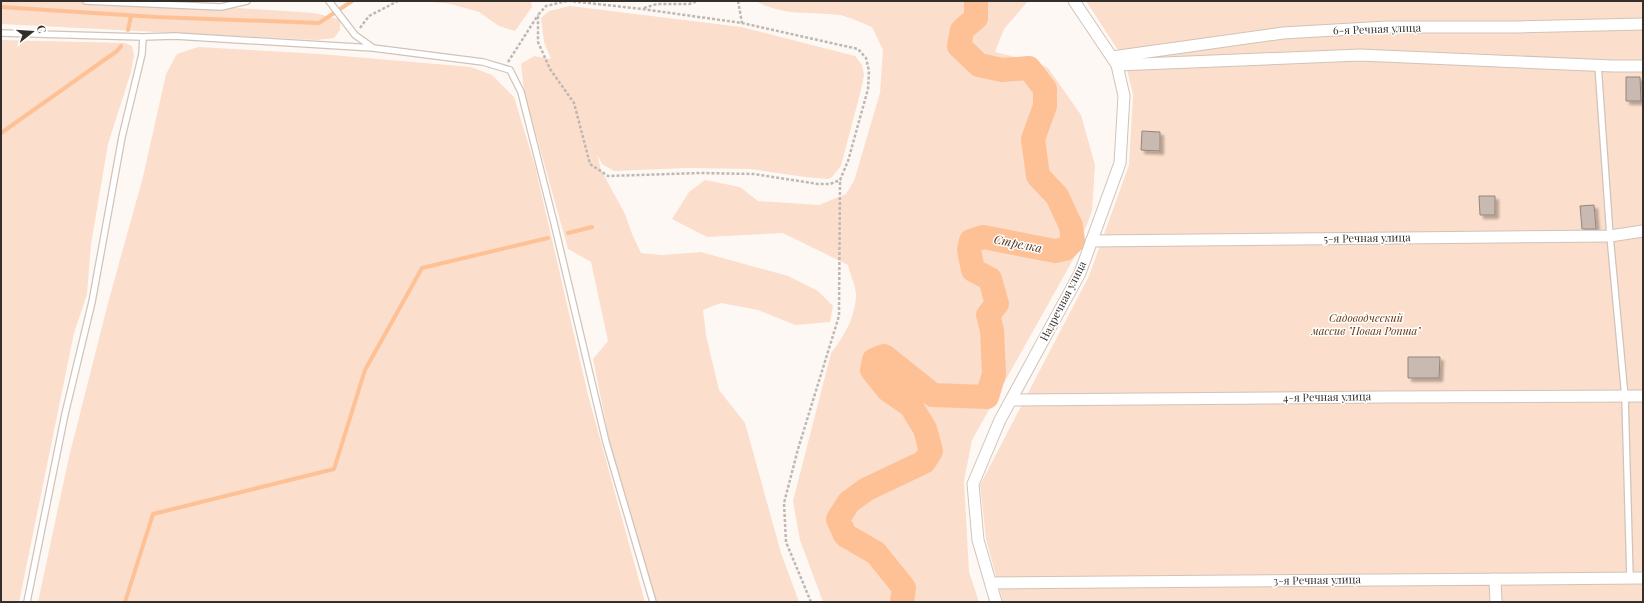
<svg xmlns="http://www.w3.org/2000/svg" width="1644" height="603" viewBox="0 0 1644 603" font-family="'Playfair Display',serif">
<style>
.green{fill:#fbdecb}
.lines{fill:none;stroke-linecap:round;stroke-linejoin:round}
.stream{stroke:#fec196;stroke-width:4}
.river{stroke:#fec196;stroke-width:24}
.building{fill:#c9bab1;stroke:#93857c;filter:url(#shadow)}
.service-casing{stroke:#d1c3b9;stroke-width:8}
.minor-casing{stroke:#d1c3b9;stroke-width:13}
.path{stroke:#beb8b4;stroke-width:2.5;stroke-dasharray:3 2;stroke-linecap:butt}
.service{stroke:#fff;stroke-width:5.5}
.minor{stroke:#fff;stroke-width:11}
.labels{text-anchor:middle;stroke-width:3;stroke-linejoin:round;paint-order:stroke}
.street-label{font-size:11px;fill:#352f2c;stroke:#fff}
.park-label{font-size:11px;font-style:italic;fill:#65360b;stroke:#fff}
.water-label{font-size:12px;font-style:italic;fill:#4e2f18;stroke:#fff}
</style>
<defs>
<filter id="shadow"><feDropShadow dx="3.5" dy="3.5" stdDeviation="1" flood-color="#0004"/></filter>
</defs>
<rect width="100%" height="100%" fill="#fef8f4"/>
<path class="green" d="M1,1h132l181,12 24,6 2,3v8l-6,8 -17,2 -316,-16z
M423,1h108l1,6 -17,24 -16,-5 -20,-14 -28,-8z
M755,1h273l-24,28 -9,23 40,10 13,6 33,47 14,50 -3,46 -18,47 -102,182 -8,41 5,91 10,30h-156l-23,-62 -7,-39 38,-148c13,-17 24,-35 25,-57 0,-10 -6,-22 -8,-31l-65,-32 -76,4 -35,-18 17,-27 16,-12 35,7 18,14 61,4 27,-11 8,-13 26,-88 3,-43 -11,-23c-10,-4 -22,-10 -32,-12 -33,-4 -53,2 -85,-14z
M1086,1h557v601h-640l-17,-63 -6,-54 109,-209 40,-111 4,-70 -8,-34z
M570,6l171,21 114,29 7,9 2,10 -3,15 -20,76 -9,11 -4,2 -23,-2 -54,-8 -64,-1 -73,3 -12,-7 -5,-10 4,16 24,44 7,20 9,19 21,2 39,-3 87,24 30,15 15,15 -3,16 -35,3 -37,-15 -37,-7 -18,7 3,25 13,55 26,33 36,130 18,49h-143l-46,-158 -17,-85 15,-18 -17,-79 -23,-13 -44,-158 -3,-27 13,-8 17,3 -7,-17 -3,-24 8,-7z
M1,40l124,3 7,3 2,9 -3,17 -23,72 -17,100 -4,50 -13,39 -55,269h-18z
M198,47l122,7 151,13 21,8 22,22 21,69 53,229 57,207h-607l31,-145 39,-154 35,-126 23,-103 11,-20z"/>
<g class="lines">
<path class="stream" d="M1,7l155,10 163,6 33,-22
M128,30l3,-14
M1,133l116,-82 4,-5
M568,233l24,-6
M125,602l28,-88 181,-45 31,-99 57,-102 126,-30"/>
<path class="river" d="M902,602l2,-14 -28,-35 -31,-18 -7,-16 11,-17 18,-13 57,-27 7,-11 -6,-22 -14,-23 -23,-16 -16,-20 2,-10 10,-4 49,39 54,2 7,-23 -2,-44 -4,-15 9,-11 -7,-25 -17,-9 -4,-20 2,-9 12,-4 72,14 10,-2 8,-8 -2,-15 -14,-30 -19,-20 -5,-37 12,-33v-17l-16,-21 -27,2 -23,-5 -20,-19 3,-16 14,-12v-17"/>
</g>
<path class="building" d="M1626,77h14l1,24h-15z
M1142,131l18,1v19l-19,-1z
M1479,196h16v19h-15z
M1594,205l2,24h-14l-2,-23z
M1408,357h32l-1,21h-31z"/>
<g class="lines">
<defs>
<path id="service" d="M86,1l135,6 26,-6
M329,1l26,34 17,12
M1,33l142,4 32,-1 198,12 110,14 27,8 11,22 33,131 52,219 47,160
M1598,65l12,171 15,161 5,181
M27,602l38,-188 27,-112 30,-165 20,-83 1,-17"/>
<path id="minor" d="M1112,57l171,-24 104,-6h131l125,-3
M1117,65l243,-10 253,11h30
M1091,241l519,-5 33,-5
M1011,400l374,-3 258,-1
M1495,579l1,23
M991,583l652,-5
M996,602l-18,-62 -5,-56 27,-64 80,-147 40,-110 4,-67 -7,-31 -43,-64"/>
</defs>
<use href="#service" class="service-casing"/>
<use href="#minor" class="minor-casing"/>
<path class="path" d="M567,1l-21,5 -8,9v27l12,27 24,34 16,61 18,12 92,-3 54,1 64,10h12l10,-4 8,-19 20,-72 1,-18 -3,-13 -8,-9 -116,-26 -100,-14 -72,-8
M738,1l4,22
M644,8l13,-4h32l9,-3
M360,28l9,-12 29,-15
M508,62l30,-47
M811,602l-25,-60 -2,-39 14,-54 41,-133 1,-136"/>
<use href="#service" class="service"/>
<use href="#minor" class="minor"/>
</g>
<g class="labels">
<g class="street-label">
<text transform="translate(1377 29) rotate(-2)" y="4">6-я Речная улица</text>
<text transform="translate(1367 238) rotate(-1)" y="4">5-я Речная улица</text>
<text transform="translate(1063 301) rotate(-63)" y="4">Надречная улица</text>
<text transform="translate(1327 397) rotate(-1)" y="4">4-я Речная улица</text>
<text transform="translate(1317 580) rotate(-1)" y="4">3-я Речная улица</text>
</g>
<g class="park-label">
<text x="1366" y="322">Садоводческий<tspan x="1366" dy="13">массив "Новая Ропша"</tspan></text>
</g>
<g class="water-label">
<text transform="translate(1018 244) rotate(11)" y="4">Стрелка</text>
</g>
</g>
<rect width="1644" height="603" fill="none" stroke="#352f2c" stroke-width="4"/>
<g transform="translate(32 32) rotate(73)" stroke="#ffffff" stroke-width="3" paint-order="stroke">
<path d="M0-3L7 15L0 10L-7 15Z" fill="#352f2c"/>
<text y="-6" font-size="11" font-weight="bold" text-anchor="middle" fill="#352f2c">С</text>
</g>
</svg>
